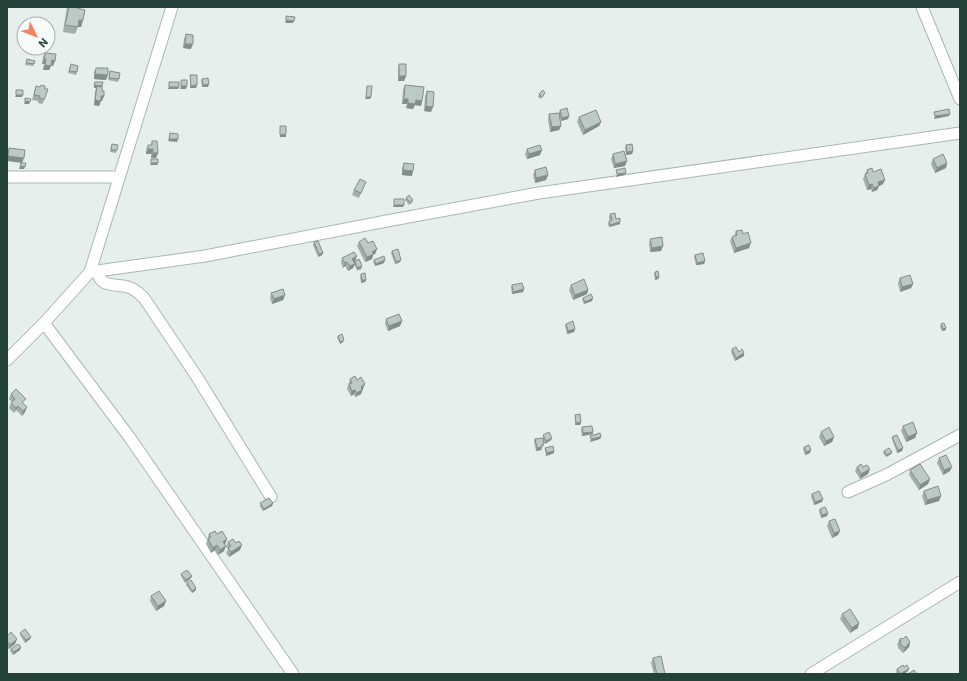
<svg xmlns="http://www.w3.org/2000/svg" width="967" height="681" viewBox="0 0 967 681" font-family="Roboto,sans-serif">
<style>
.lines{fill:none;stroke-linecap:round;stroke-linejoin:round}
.minor-casing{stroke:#a8b8b2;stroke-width:13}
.minor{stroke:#fff;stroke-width:11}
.wall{fill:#a1aea9}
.shaded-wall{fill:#838d89}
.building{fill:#bbcac4;stroke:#838d89}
</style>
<rect width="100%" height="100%" fill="#e6efeb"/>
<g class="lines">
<defs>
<path id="minor" d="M922,7l38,92
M7,177h112
M97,271c4,18 18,12 31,16 7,2 11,6 16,11l53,79 74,120
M90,272l82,-265
M44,323l86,115 163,236
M7,360l37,-37 46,-51 115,-16 187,-36 147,-27 421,-60
M848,492l38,-17 74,-40
M811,674l149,-92"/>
</defs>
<use href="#minor" class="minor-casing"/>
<use href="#minor" class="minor"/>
</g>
<path class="wall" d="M67,7h11l-1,1 6,12 -2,7h-3l-3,7 -12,-2z
M186,34l5,15 -8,-1 1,-9z
M45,53l10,8 -2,5 -2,-1 -2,5h-6l1,-6h-2l1,-7z
M27,59l8,2 -2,5 -8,-1z
M71,64l6,8 -1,3 -8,-2z
M399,64l7,12 -2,5h-6v-12z
M96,68l10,12 -12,-1v-7z
M110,71l9,8 -1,3 -10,-2z
M190,75l7,10 -1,3h-6z
M202,79l6,8h-6l-1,-6z
M95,82h8l-1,9 2,5 -2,5h-1l-2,5 -5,-1 1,-14 1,-3h-2z
M405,85l17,16 -1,5 -6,-1 -2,4 -7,-1 1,-4h-5l1,-14z
M36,86l9,3v9l-2,5 -1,1 -4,-1v-2l-6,-1z
M427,91l4,21 -7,-1 1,-15z
M539,94l5,1 -3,4 -3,-2z
M560,110l9,6 -1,3 -7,2 -2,-6 2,11 -2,4 -9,2 -2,-13 1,-5 10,-1z
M579,117l22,5 -2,4 -16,9 -6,-13z
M280,126l6,11h-6z
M152,141l6,12 -2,5h-5v-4h-5v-4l2,-5h3z
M112,144l5,6 -1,3 -6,-1z
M626,145l7,6 -1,3 -6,1 -1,-7z
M527,149l13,6 -13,4 -2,-5z
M613,154l12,12 -11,2 -3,-9z
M933,159l14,4 -1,5 -11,5 -4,-9z
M404,163l8,13 -10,-1v-7z
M535,170l13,5 -2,5 -11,3 -2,-8z
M867,170l6,2 10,12 -4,2 -2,4 -5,2 -1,-3 -4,1 -4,-11z
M366,182l-7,16 -7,-3 2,-5z
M406,198l7,2 -1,3 -3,2 -4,-5z
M610,214l10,10 -11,3 -1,-3 1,-3h1l-1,-4z
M736,231l7,3 6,14 -15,5 -4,-12 2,-4 2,-1z
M650,239l11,12 -11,1 -1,-8z
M314,242l9,11 -1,2 -4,2 -5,-12z
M359,242l9,1 9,6 -2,5 -2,1 -1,4 -7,3 -8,-16z
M392,251l8,11 -5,2 -4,-11z
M695,255l10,6 -1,3 -8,1 -2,-8z
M357,256l-2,5 6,8 -4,1 -3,-6 -1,4 -5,3 -3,-5 -2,2 -2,-5 1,-5z
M374,260l10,3 -9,3 -2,-4z
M655,272l4,5 -1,2 -3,1 -1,-6z
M361,274l5,6 -1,2 -4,1 -1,-6z
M900,278l13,6 -2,4 -11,4 -2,-9z
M512,285l12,4 -1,3 -11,2 -1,-7z
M571,285l17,5 -1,4 -14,6 -4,-10z
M271,293l14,2 -2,5 -11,4 -2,-6z
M583,298l9,3 -8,3 -2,-4z
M386,319l16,2 -2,5 -12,5 -3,-7z
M566,324l9,5 -1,3 -7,2 -2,-8z
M941,324l5,6 -4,1 -2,-4z
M338,336l5,6 -3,2 -3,-6z
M732,349l12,4v3l-9,5 -4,-9z
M350,379l13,10 -1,1 -1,4 -6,3 -1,-3 -3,2 -4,-7z
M11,394l13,10 1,8 -3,4 -6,-6 -2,3 -5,-5 2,-5 1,-1 -3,-3z
M575,415l6,7 -1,3h-5z
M903,426l14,7 -2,5 -9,4 -5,-11z
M582,427l11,7 -11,2 -1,-6z
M821,432l13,5 -2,5 -8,4 -5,-9z
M543,435l9,3 -1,2 -6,4 -2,-5 1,5 -1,3h-1l-1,3 -5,1 -2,-10 1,-2 8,-1z
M892,437l11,11 -1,3 -5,2 -5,-14z
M804,447l6,6 -5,2 -2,-6z
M545,448l9,3v2l-8,3 -1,-6z
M884,451l8,1 -1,2 -5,3 -3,-4z
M939,458l11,13 -7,4 -6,-12z
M857,467h6l5,7 -8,5 -5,-8z
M910,470l20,9 -2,5 -9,6 -10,-15z
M924,491l17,5 -2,5 -14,4 -3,-9z
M812,494l11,5 -1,3 -8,3 -3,-9z
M260,503h13l-1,3 -9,5 -3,-5z
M820,509l7,7 -6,2 -2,-7z
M829,521l9,14 -6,3 -5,-12z
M209,534h8l10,5 -2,6 -1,6 -6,4 -3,-5 -4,3 -5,-9z
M228,542l12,8 -11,7 -3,-4 2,-4 -2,-2z
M181,574l11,2 -1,2 -6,5 -4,-7z
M187,583l9,5v2l-4,3 -6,-8z
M151,596l15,5 -2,5 -8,5 -6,-10z
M842,614l16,14 -8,5 -10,-14z
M20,633l11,4 -1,2 -5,4 -5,-8z
M7,636l10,3 -2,5 -6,5 -2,-1z
M903,639l7,3 -1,5 -6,6 -5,-5v-2l-1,-1 2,-5z
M21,647l-1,3 -7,5 -3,-4 1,-2z
M653,658l12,16h-11l-3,-11z
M897,669l11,2 -4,3h-7l-1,-2z"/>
<path class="shaded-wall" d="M79,20h4l-2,7h-5z
M286,20l8,1 -1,2h-8z
M185,44h8l-2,5 -8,-1z
M44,59h2l-2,5h-2z
M52,60l3,1 -2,5 -3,-1z
M45,65l6,1 -2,4h-6z
M95,74l13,1 -2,5 -12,-1z
M399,76h7l-2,5h-6z
M209,84l-1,3h-6l1,-2z
M94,85l8,1 -1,3 -4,-3 -1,2h-2z
M197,85l-1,3h-6l1,-2z
M181,86h6l-1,3h-6z
M169,87h10l-1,2h-10z
M16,95h7l-1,2h-7z
M101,96h3l-2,5h-3z
M366,97h5l-1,2h-5z
M404,99h4l-1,5h-5z
M95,100l6,1 -2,5 -5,-1z
M416,100l6,1 -1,5 -6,-1 -2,4 -7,-1 2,-5z
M25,101l5,1 -1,2h-5z
M426,106l7,1 -2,5 -7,-1z
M950,114l-1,2 -15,3 1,-3z
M569,116l-1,3 -7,2 1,-3z
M601,122l-2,4 -16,9 2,-5z
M561,126l-2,4 -9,2 2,-5z
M286,134v3h-6v-2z
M169,139h9l-1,3 -9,-1z
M148,149h5l-2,5h-5z
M542,150l-2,5 -13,4 2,-5z
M633,151l-1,3 -6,1 1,-3z
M153,153h5l-2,5h-5z
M8,156l16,2 -2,5 -15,-2z
M627,161l-2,5 -11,2 1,-4z
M151,163h7l-1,2h-7z
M947,163l-1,5 -11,5 2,-5z
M20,166l5,1 -1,2h-5z
M403,170l10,1 -1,5 -10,-1z
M626,173l-1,2 -9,2 1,-3z
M548,175l-2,5 -11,3 1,-5z
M885,180l-2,4 -4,2 -2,4 -5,2 2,-4 4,-6z
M872,184l-1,5 -4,1 2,-5z
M394,205h10l-1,2h-10z
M620,222v2l-11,3 1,-2z
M751,243l-2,5 -15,5 2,-5z
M663,246l-2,5 -11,1 2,-4z
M377,249l-2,5 -2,1 -1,4 -7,3 2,-5 5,-5z
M323,253l-1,2 -4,2 1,-3z
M357,256l-2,5 -5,3 2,-5z
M385,260l-1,3 -9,3 1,-2z
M401,260l-1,2 -5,2 1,-2z
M705,261l-1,3 -8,1 1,-2z
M347,262l-2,4 -2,2 2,-5z
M355,264l-2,4 -5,3 2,-5z
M362,266l-1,3 -4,1v-2z
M656,277h3l-1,2 -3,1z
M362,280h4l-1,2 -4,1z
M913,284l-2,4 -11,4 2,-5z
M524,289l-1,3 -11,2 1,-2z
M588,290l-1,4 -14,6 2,-5z
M285,295l-2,5 -11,4 2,-5z
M593,298l-1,3 -8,3 1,-2z
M402,321l-2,5 -12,5 1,-5z
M946,328v2l-4,1 1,-2z
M575,329l-1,3 -7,2 1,-3z
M344,340l-1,2 -3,2v-2z
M744,353v3l-9,5 1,-3z
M365,384l-4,10 -6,3 2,-4 4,-6z
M355,390l-1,4 -3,2 1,-5z
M18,406l-2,4 -2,3 2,-5z
M27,407l-2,5 -3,4 1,-5z
M581,422l-1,3h-5l1,-2z
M593,432v2l-11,2 1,-3z
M917,433l-2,5 -9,4 2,-5z
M601,437l-1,2 -10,3 1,-3z
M834,437l-2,5 -8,4 2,-5z
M552,438l-1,2 -6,4 1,-3z
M542,447l-1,3 -5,1 1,-3z
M903,448l-1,3 -5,2 1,-3z
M811,450l-1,3 -5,2 1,-3z
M554,451v2l-8,3 1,-3z
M892,452l-1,2 -5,3 1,-2z
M952,467l-2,4 -7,4 1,-5z
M870,469l-2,5 -8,5 1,-5z
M930,479l-2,5 -9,6 1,-5z
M941,496l-2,5 -14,4 2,-5z
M823,499l-1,3 -8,3 1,-3z
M273,503l-1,3 -9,5 1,-2z
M828,513l-1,3 -6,2 1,-3z
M840,531l-2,4 -6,3 2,-5z
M227,539l-2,5 -4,3 2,-5z
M217,545l-2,5 -4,3 2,-5z
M242,545l-2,5 -11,7 2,-5z
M226,546l-2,5 -6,4 2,-5z
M192,576l-1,2 -6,5 1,-3z
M196,588v2l-4,3v-2z
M166,601l-2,5 -8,5 2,-5z
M859,623l-1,5 -8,5 2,-5z
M31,637l-1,2 -5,4 1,-3z
M17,639l-2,5 -6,5 1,-4z
M910,642l-1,5 -6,6 2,-5z
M21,647l-1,3 -7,5 1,-3z
M909,669l-1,2 -4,3h-4z"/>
<path class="building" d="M69,7h9l-1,1 8,2 -2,10h-4l-1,7 -13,-2z
M286,16l9,1 -1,4 -8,-1z
M186,34l7,1v9h-8z
M45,53l11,1 -1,7 -3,-1 -1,6 -6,-1 1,-6h-2z
M27,59l8,2 -1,3 -8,-1z
M71,64l7,2 -1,6 -8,-1z
M399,64h7v12h-7z
M96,68h12v7l-13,-1z
M110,71l10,2 -1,6 -10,-1z
M190,75h7v10l-6,1z
M208,78l1,6 -6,1 -1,-6z
M181,80h6v6h-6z
M95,82h8l-1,4 -8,-1z
M169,82h10v5h-10z
M41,85l4,1v3h3l-3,9 -1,1 -5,-1 1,-2 -6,-1 2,-9 4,1z
M405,85l19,2 -2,14 -6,-1 -1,4 -7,-1v-4h-4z
M97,86l5,1v4h2v5h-3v5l-6,-1z
M367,86h5l-1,11h-5z
M16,90h7v5h-7z
M543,90l2,3 -3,4 -3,-3z
M427,91l7,1 -1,15 -7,-1z
M25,98l6,1 -1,3 -5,-1z
M567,108l2,8 -7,2 -2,-8z
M949,109l1,5 -15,2 -1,-4z
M596,110l5,12 -16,8 -6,-13z
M559,113l2,13 -9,1 -3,-13z
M280,126h6v8l-6,1z
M170,133l8,1v5h-9z
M152,141h5l1,12h-5v-4h-5v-4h4z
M112,144l6,1 -1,5h-6z
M632,144l1,7 -6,1 -1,-7z
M540,145l2,5 -13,4 -2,-5z
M9,148l16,2 -1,8 -16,-2z
M624,151l3,10 -12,3 -2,-10z
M943,154l4,9 -10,5 -4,-9z
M151,159h7v4h-7z
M21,163h5l-1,4 -5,-1z
M404,163l10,1 -1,7 -10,-1z
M546,167l2,8 -12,3 -1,-8z
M625,168l1,5 -9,1 -1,-4z
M872,168l1,4 8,-3 4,11 -7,2 1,4 -5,2 -2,-4 -3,1 -4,-11 3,-1 -1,-3z
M360,179l6,3 -5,11 -7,-3z
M409,195l4,5 -3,2 -4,-4z
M394,199h10v6h-10z
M615,213l1,6 4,-1v4l-10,3 -1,-4 3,-1 -2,-6z
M742,230l1,4 5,-2 3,11 -15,5 -4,-11 5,-2 -1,-4z
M662,237l1,9 -11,2 -2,-9z
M365,238l3,5 5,-2 4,8 -5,3 2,2 -7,3 -8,-15z
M318,241l5,12 -4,1 -5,-12z
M398,249l3,11 -5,2 -4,-11z
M354,252l3,4 -5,3 3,5 -5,2 -3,-4 -2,1 -3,-5z
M703,253l2,8 -8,2 -2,-8z
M384,256l1,4 -9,4 -2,-4z
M359,259l3,7 -5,2 -2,-7z
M658,271l1,6h-3l-1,-5z
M365,273l1,7h-4l-1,-6z
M910,275l3,9 -11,3 -2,-9z
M584,279l4,11 -13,5 -4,-10z
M522,283l2,6 -11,3 -1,-7z
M283,289l2,6 -11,4 -3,-6z
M591,294l2,4 -8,4 -2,-4z
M399,314l3,7 -13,5 -3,-7z
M573,321l2,8 -7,2 -2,-7z
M944,323l2,5 -3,1 -2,-5z
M342,334l2,6 -4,2 -2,-6z
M736,347l3,5 3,-3 2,4 -8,5 -4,-9z
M355,376l2,4 4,-3 4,7 -4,3 1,3 -5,3 -2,-3 -3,1 -3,-7 3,-1 -2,-4z
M16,389l10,10 -4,3 5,5 -4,4 -5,-5 -2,2 -5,-5 4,-4 -4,-5z
M580,414l1,8 -5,1 -1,-8z
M913,422l4,11 -9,4 -5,-11z
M592,426l1,6 -10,1 -1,-6z
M829,427l5,10 -8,4 -5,-9z
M549,432l3,6 -6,3 -3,-6z
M600,433l1,4 -10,2 -1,-3z
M897,435l6,13 -5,2 -6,-13z
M543,438l1,6 -2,1v2l-5,1 -2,-9z
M809,445l2,5 -5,2 -2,-5z
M553,446l1,5 -7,2 -2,-5z
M889,448l3,4 -5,3 -3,-4z
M946,455l6,12 -8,3 -5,-12z
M861,464l2,3 4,-2 3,4 -9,5 -4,-7z
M920,464l10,15 -10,6 -10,-15z
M938,486l3,10 -14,4 -3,-9z
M819,491l4,8 -8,3 -3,-8z
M269,498l4,5 -9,6 -4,-6z
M825,507l3,6 -6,2 -2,-6z
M835,519l5,12 -6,2 -5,-12z
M215,531l2,3 5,-3 5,8 -4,3 3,4 -6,4 -3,-5 -4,3 -5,-9 3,-2 -2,-3z
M233,539l3,4 3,-2 3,4 -11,7 -3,-4 3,-2 -3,-4z
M187,570l5,6 -6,4 -5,-6z
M191,580l5,8 -4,3 -5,-8z
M159,591l7,10 -8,5 -7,-10z
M850,609l9,14 -7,5 -10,-14z
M25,629l6,8 -5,3 -6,-7z
M11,632l6,7 -7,6 -3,-4v-5z
M906,636l4,6 -5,6 -5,-5 1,-2 -2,-1 2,-2 2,1z
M18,644l3,3 -7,5 -3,-3z
M661,656l4,18h-8l-4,-16z
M903,665l1,2 3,-2 2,4 -9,5 -3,-5z
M914,670l3,4h-9z"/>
<rect width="967" height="681" fill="none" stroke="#24423a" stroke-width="16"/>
<g transform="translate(36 36) rotate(133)"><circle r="19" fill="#f7fbf9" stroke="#a3b1ad"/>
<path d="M0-3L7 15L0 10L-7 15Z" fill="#f4845f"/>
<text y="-6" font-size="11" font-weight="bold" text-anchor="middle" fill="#24423a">N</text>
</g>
</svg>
